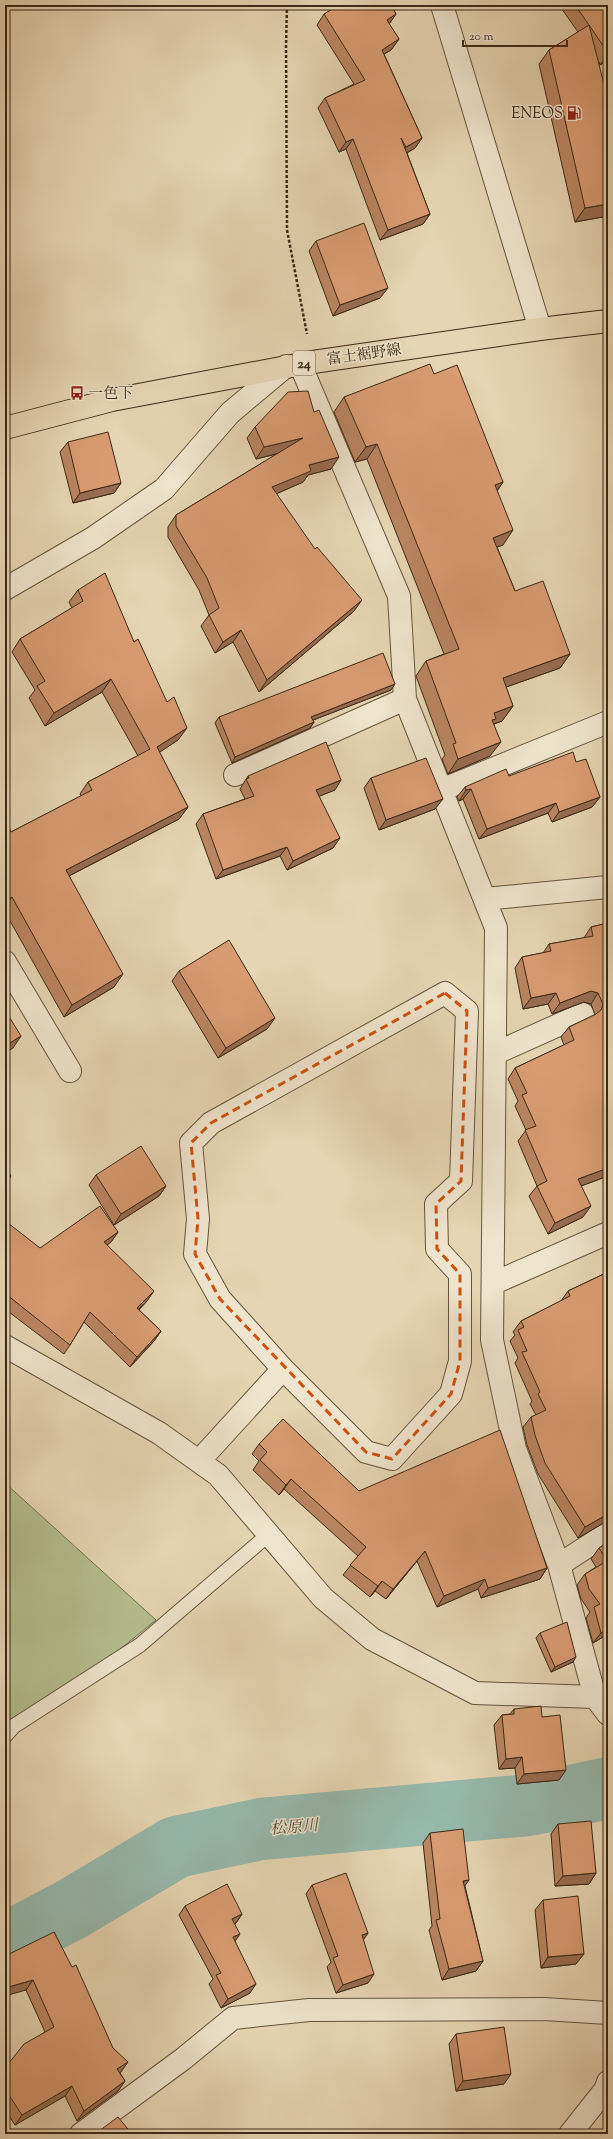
<svg xmlns="http://www.w3.org/2000/svg" width="613" height="2139" viewBox="0 0 613 2139" font-family="'Sorts Mill Goudy','Noto Serif JP',serif">
<style>
.green{fill:#b4bd8d;stroke:#777351}
.lines{fill:none;stroke-linecap:round;stroke-linejoin:round}
.river{stroke:#96b9ac;stroke-width:62}
.service-casing{stroke:#65543c;stroke-width:16}
.minor-casing{stroke:#65543c;stroke-width:24}
.tertiary-casing{stroke:#65543c;stroke-width:24}
.primary-casing{stroke:#3a2915;stroke-width:24}
.path{stroke:#3a2915;stroke-width:2.5;stroke-dasharray:3 2;stroke-linecap:butt}
.service{stroke:#efe4cd;stroke-width:14}
.minor{stroke:#efe4cd;stroke-width:22}
.tertiary{stroke:#efe4cd;stroke-width:22}
.primary{stroke:#e6d5b2;stroke-width:22}
.wall{fill:#bb8562;stroke:#3a2915}
.shaded-wall{fill:#986c50;stroke:#3a2915}
.building{fill:#d99b72;stroke:#3a2915}
.marked{fill:none;stroke:#ce520d;stroke-width:3;stroke-dasharray:8 5;stroke-linejoin:round}
.labels{text-anchor:middle;stroke-width:3;stroke-linejoin:round;paint-order:stroke}
.shield{fill:#efe4cd;stroke:#70614c;stroke-width:1}
.shield-label{font-size:14px;font-weight:bold;fill:#3a2915}
.poi-label{font-size:15px;fill:#3a2915;stroke:#efe4cd;text-anchor:end}
.street-label{font-size:15px;fill:#3a2915;stroke:#efe4cd}
.water-label{font-size:16px;font-style:italic;fill:#514d3b;stroke:#efe4cd}
</style>
<rect width="100%" height="100%" fill="#e6d5b2"/>
<filter id="stains"><feTurbulence type="fractalNoise" baseFrequency=".005" numOctaves="4"/><feColorMatrix values="0 0 0 0 .2 0 0 0 0 .09 0 0 0 0 .02 0 0 0 .5 -.17"/></filter>
<radialGradient id="worn" r=".72"><stop offset=".6" stop-color="#630" stop-opacity="0"/><stop offset="1" stop-color="#630" stop-opacity=".3"/></radialGradient>
<path class="green" d="M5,1483l151,137 -151,122z"/>
<g class="lines">
<path class="river" d="M5,1944l67,-35 104,-62 85,-18 268,-24 79,-17"/>
<defs>
<path id="service" d="M5,1736l9,-10 126,-81 129,-111"/>
<path id="minor" d="M300,364l99,232 6,103 91,229 -4,412 23,109 44,116 36,132 13,17
M5,589l88,-51 71,-49 66,-76 56,-47
M235,775l170,-76
M441,790l167,-68
M485,899l123,-12
M5,962l65,109
M496,1053l87,-39
M494,1283l114,-50
M5,1346l154,87 59,42 105,123 49,41 103,54 120,4
M199,1461l84,-92 -63,-70 -25,-45 3,-35 -7,-76 20,-20 234,-130 22,18 -6,170 -25,23 1,45 23,25v87l-9,33 -59,65 -26,-7 -83,-83
M559,1565l49,-32
M81,2134l102,-75 50,-41 76,-8 235,-1 64,4
M570,2134l35,-44 3,-8"/>
<path id="tertiary" d="M442,5l98,324"/>
<path id="primary" d="M5,428l107,-28 201,-38 227,-33 68,-8"/>
</defs>
<use href="#service" class="service-casing"/>
<use href="#minor" class="minor-casing"/>
<use href="#tertiary" class="tertiary-casing"/>
<use href="#primary" class="primary-casing"/>
<path class="path" d="M287,5l-1,41 1,184 20,104"/>
<use href="#service" class="service"/>
<use href="#minor" class="minor"/>
<use href="#tertiary" class="tertiary"/>
<use href="#primary" class="primary"/>
</g>
<path class="wall" d="M331,5h60l5,9 -7,10 10,15 -8,11 -7,4 38,84 -7,10 -8,5 23,61 -7,10 -43,16 -34,-91 -7,3 -21,-44 7,-10 29,-14 -37,-59 7,-11 8,-4z
M559,5h49v55l-8,5 -1,-3 9,154 -33,6 -36,-158 10,-14 29,-18z
M316,241l64,57 -47,18 -24,-65z
M434,374l69,108 -6,9 6,54 -6,2 18,44 55,63 -10,14 -54,19 7,19 -11,15 -8,3 -4,32 -42,18 -6,-15 3,-4 -29,-79 10,-15 18,-7 -77,-195 -12,3 -21,-50 10,-15z
M255,427l76,42 -23,6 -5,7 -27,12 78,117 -95,81 -26,-50 -18,11 -14,-27 8,-11 -10,-25 -31,-53v-10l8,-12 101,-61 -21,5 -9,-21z
M68,442l53,41 -7,10 -41,10 -13,-51z
M78,590l56,52 44,98 -19,12 29,55 -9,12 -110,57 45,111 -50,30 -59,-105v-91l6,11 70,-36 -1,-2 8,-12 50,-26 -36,-64 -57,34 -16,-28 6,-8 -23,-38 8,-13 52,-31 -3,-6z
M391,690l-78,30 1,2 -4,6 -78,35 -17,-40 4,-6z
M576,762l24,35 -8,10 -40,15 -4,-9 -69,26 -16,-40 -4,2 -2,-4 8,-10z
M248,776l87,14 -16,6 14,52 -46,22 -7,-14 -64,23 -20,-55 7,-10 42,-15 -5,-10z
M371,778l64,31 -56,21 -15,-42z
M608,923v253l-27,10 2,31 -35,17 -19,-38 8,-10 -19,-45 8,-11 -11,-24 3,-5 -10,-22 7,-11 49,-23 -3,-8 8,-10 26,-12 -4,-11 -7,-2 -32,12 -4,-10 -25,5 -8,-41 7,-11 21,-4 6,-9 35,-6 7,-11z
M179,971l88,58 -49,29 -46,-77z
M96,1175l70,11 -7,10 -45,29 -25,-40z
M5,1227l35,21 78,-16 -7,10 -4,3 40,56 -8,9 22,21 -7,10 -24,26 -46,-45 -14,23 -6,9 -59,-45z
M608,1272l-1,249 -29,17 -40,-64 -11,-29 -4,-18 8,-10 5,-2 -6,-11 2,-3 -17,-38 3,-5 -8,-17 5,-6 -2,-3 8,-11 40,-20 7,-10z
M259,1444l100,47 188,77 -7,11 -59,19 -3,-9 -41,18 -20,-46 -31,38 -11,-8 -5,6 -27,-22 15,-19 -74,-67 -5,6 -26,-25 6,-9 -7,-7z
M608,1542v92l-15,9 -7,-25 4,-6 -9,-13 -4,-14 8,-11 11,-7 -5,-8 8,-11z
M540,1633l33,29 -22,10 -15,-34z
M514,1709l28,8 17,63 -42,4 -2,-16 -16,1 -5,-44 8,-10 8,-1z
M558,1824l38,49 -7,11 -34,2 -4,-52z
M430,1833l35,53 18,75 -7,10 -34,9 -13,-50 3,-4 -9,-83z
M312,1885l56,48 -5,7 5,43 -32,10 -9,-26 4,-5 -25,-68z
M543,1900l33,64 -35,4 -6,-58z
M185,1906l57,8 -6,9h-1v18l15,52 -29,15 -12,-24 4,-5 -34,-64z
M54,1932l67,140 -1,1 5,8 -7,10 -41,30 -12,-25 -50,29 -10,-15v-42l40,-36 -19,-42z
M456,2034l48,50 -48,7 -7,-47z"/>
<path class="shaded-wall" d="M396,14l-7,10 -2,-4z
M399,39l-8,11 -17,10 8,-10z
M608,54v6l-8,5z
M422,138l-7,10 -16,9 7,-10z
M353,139l-7,10 -7,3 7,-10z
M608,204v12l-33,6 10,-14z
M430,214l-7,10 -43,16 8,-10z
M388,288l-8,10 -47,18 7,-11z
M303,438l-8,11 -39,10 8,-12z
M377,444l-10,15 -12,3 11,-15z
M339,457l-8,12 -23,6 -5,7 -39,17 8,-12 37,-22z
M503,482l-10,15 2,-12z
M121,483l-7,10 -41,10 7,-10z
M513,530l-10,15 -20,7 10,-14z
M362,600l-8,11 -95,81 8,-12z
M241,630l-8,12 -18,11 8,-11z
M570,654l-10,14 -68,24 11,-14z
M111,679l-9,13 -57,34 9,-13z
M395,684l-4,6 -83,32 3,-5z
M513,706l-11,15 -9,3 -7,10 8,-21z
M314,722l-4,6 -78,35 3,-6z
M187,728l-9,12 -30,20 9,-13z
M501,742l-11,14 -42,18 10,-15z
M341,780l-6,10 -25,10 6,-10z
M471,789l-8,10 -4,2 7,-11z
M600,797l-8,10 -40,15 7,-10z
M443,799l-8,10 -56,21 7,-10z
M556,803l-8,10 -69,26 8,-10z
M188,807l-9,12 -122,63 9,-12z
M340,838l-7,10 -46,22 6,-9z
M287,847l-7,9 -64,23 7,-9z
M12,897l-7,10v-6z
M123,974l-9,13 -50,30 8,-12z
M591,991l7,2 -7,11 -7,-2 -32,12 8,-11z
M556,993l-8,11 -25,5 8,-11z
M275,1018l-8,11 -49,29 8,-10z
M21,1036l-8,12 -8,5v-7z
M608,1168v8l-38,14 8,-11z
M11,1176l-6,9v-5z
M166,1186l-7,10 -45,29 7,-11z
M591,1206l-8,11 -35,17 7,-11z
M118,1232l-7,10 -14,10 7,-10z
M154,1291l-7,10 -17,17 7,-10z
M161,1331l-7,10 -24,26 7,-10z
M291,1479l-7,10 -5,6 7,-10z
M608,1514v7h-1l-29,17 7,-11z
M425,1551l-8,10 -31,38 7,-10z
M547,1568l-7,11 -59,19 7,-10z
M485,1579l-7,10 -41,18 7,-11z
M382,1581l-7,10 -5,6 8,-11z
M608,1628v6l-15,9 8,-10z
M576,1657l-3,5 -22,10 4,-5z
M522,1757l-7,11 -16,1 7,-10z
M566,1770l-7,10 -42,4 7,-10z
M596,1873l-7,11 -34,2 8,-10z
M469,1880l-7,10 1,-9z
M242,1914l-6,9 -10,5 6,-9z
M368,1933l-6,9v-7z
M240,1934l-6,9 -1,-6z
M584,1954l-8,10 -35,4 7,-11z
M483,1961l-7,10 -34,9 7,-11z
M374,1974l-6,9 -32,10 7,-8z
M33,1980l-7,10 -21,6v-8z
M256,1984l-6,9 -29,15 7,-9z
M128,2062l-7,10 -11,7 7,-10z
M511,2074l-7,10 -48,7 7,-10z
M125,2081l-7,10 -41,30 7,-10z
M72,2086l-7,10 -50,29 7,-10z"/>
<path class="building" d="M339,5h52l5,9 -9,6 12,19 -17,11 40,88 -16,9 -5,-9 29,76 -42,16 -35,-91 -7,3 -21,-44 40,-18 -41,-66z
M575,5h33v48l-19,-28z
M589,25l19,75v104l-23,4 -36,-158z
M364,223l24,65 -48,17 -24,-64z
M430,364l4,10 23,-9 46,117 -8,3 18,45 -20,8 22,53 28,-10 27,73 -67,24 10,28 -19,7 2,6 -4,1 9,22 -43,17 -5,-15 3,-1 -30,-82 33,-12 -82,-205 -11,3 -22,-50z
M308,391l6,21 5,-2 20,47 -30,8 2,6 -39,16 43,62 2,-2 45,53 -95,80 -26,-50 -18,12 -14,-27 10,-7 -12,-30 -31,-52v-11l127,-77 -39,9 -9,-20 33,-35z
M108,432l13,51 -41,10 -12,-51z
M105,573l29,69 4,-3 29,63 7,-5 13,31 -30,19 31,60 -122,63 57,104 -51,31 -60,-108 -7,4v-80l6,11 81,-42 -4,-8 62,-33 -39,-70 -57,34 -17,-27 8,-5 -25,-42 63,-38 -5,-11z
M383,653l12,31 -84,33 3,5 -79,35 -16,-40z
M326,742l15,38 -25,10 24,48 -47,23 -6,-14 -64,23 -20,-56 51,-18 -8,-17 3,-1 -1,-2z
M573,752l3,10 10,-3 14,38 -41,15 -3,-9 -69,26 -16,-40 -5,1 -1,-3 41,-18 3,7z
M426,758l17,41 -57,21 -15,-42z
M608,923v245l-30,11 13,27 -36,17 -18,-37 10,-5 -22,-51 11,-4 -14,-31 5,-2 -12,-25 59,-28 -5,-13 27,-13 5,-4 2,-6 -5,-11 -7,-2 -31,12 -4,-10 -25,5 -9,-41 29,-6 -2,-7 44,-8 -2,-9z
M229,940l46,78 -49,30 -47,-77z
M5,1010l16,26 -16,10z
M141,1146l25,40 -45,28 -25,-39z
M5,1167l6,9 -6,4z
M100,1206l18,26 -14,10 50,49 -17,17 24,23 -24,26 -47,-45 -20,33 -63,-50 -2,3v-71l3,-4 32,25z
M608,1272v242l-23,13 -40,-64 -10,-28 -4,-18 15,-7 -8,-16 2,-2 -18,-40 5,-1 -9,-21 6,-3 -3,-6 49,-25 -2,-5z
M283,1419l76,72 141,-61 47,138 -59,20 -3,-9 -41,17 -19,-45 -32,38 -11,-8 -4,5 -28,-21 16,-18 -75,-68 -5,6 -26,-25 7,-8 -8,-8z
M608,1542v86l-7,5 -7,-26 6,-3 -11,-15 -4,-15 22,-13 -8,-13z
M567,1622l9,35 -21,10 -15,-34z
M541,1706l1,11 18,-2 6,55 -42,4 -2,-17 -16,2 -4,-44 12,-1v-5z
M591,1821l5,52 -33,3 -5,-52z
M463,1829l6,51 -6,1 20,80 -34,8 -13,-49 4,-1 -10,-86z
M346,1873l22,60 -6,2 12,39 -31,11 -10,-27 5,-2 -26,-71z
M227,1884l15,30 -10,5 8,15 -7,3 23,47 -28,15 -12,-24 5,-2 -36,-67z
M578,1896l6,58 -36,3 -5,-57z
M54,1932l18,35 4,-2 37,83 15,14 -11,7 8,12 -41,30 -12,-25 -50,29 -17,-26v-21l19,-24 30,-17 -21,-47 -28,8v-32z
M504,2027l7,47 -48,7 -7,-47z
M118,2117l14,17h-37z"/>
<path class="marked" d="M445,993l22,18 -6,170 -25,23 1,45 23,25v87l-9,33 -59,65 -26,-7 -146,-153 -25,-45 3,-35 -7,-76 20,-20z"/>
<defs>
<symbol id="fuel-bare" viewBox="-9 -9 18 18"><path d="M-5.5-6h7V0h2V4h1.3V-2.5L3-4.5l.8-.8L6-3V5H2.5V1h-1V6h-7ZM-4.2-4.7v3.2H.2V-4.7Z" fill="#8f2418" stroke="#efe4cd" stroke-width="2.5" paint-order="stroke"/></symbol>
<symbol id="bus-bare" viewBox="-9 -9 18 18"><path d="M-5-6H5V4H4V6H2V4H-2V6H-4V4H-5ZM-3.5-4V0h7V-4ZM-3.5 1.2v1.5H-2V1.2ZM2 1.2v1.5H3.5V1.2Z" fill="#8f2418" stroke="#efe4cd" stroke-width="2.5" paint-order="stroke"/></symbol>
</defs>
<g fill-rule="evenodd">
<use href="#fuel-bare" x="564" y="103" width="20" height="20"/>
<use href="#bus-bare" x="67" y="383" width="20" height="20"/>
</g>
<g class="labels">
<rect class="shield" x="293" y="351" width="22" height="24" rx="3"/>
<g class="shield-label">
<text x="304" y="368">24</text>
</g>
<g class="poi-label">
<text x="563" y="118">ENEOS</text>
<text x="88" y="398" text-anchor="start">一色下</text>
</g>
<g class="street-label">
<text transform="translate(364 354) rotate(-8)" y="5">富士裾野線</text>
</g>
<g class="water-label">
<text transform="translate(294 1826) rotate(-5)" y="6">松原川</text>
</g>
</g>
<rect width="613" height="2139" fill="none" stroke="#e6d5b2" stroke-width="20"/>
<rect x="6" y="6" width="601" height="2127" fill="none" stroke="#3a2915" stroke-width="2"/>
<rect x="10" y="10" width="593" height="2119" fill="none" stroke="#3a2915"/>
<path d="M463 40v6h104v-6" fill="none" stroke="#3a2915" stroke-width="2"/>
<text x="469" y="40" font-size="12" fill="#3a2915" stroke="#efe4cd" stroke-width="3" paint-order="stroke">20 m</text>
<rect width="100%" height="100%" filter="url(#stains)"/>
<rect width="100%" height="100%" fill="url(#worn)"/>
</svg>
